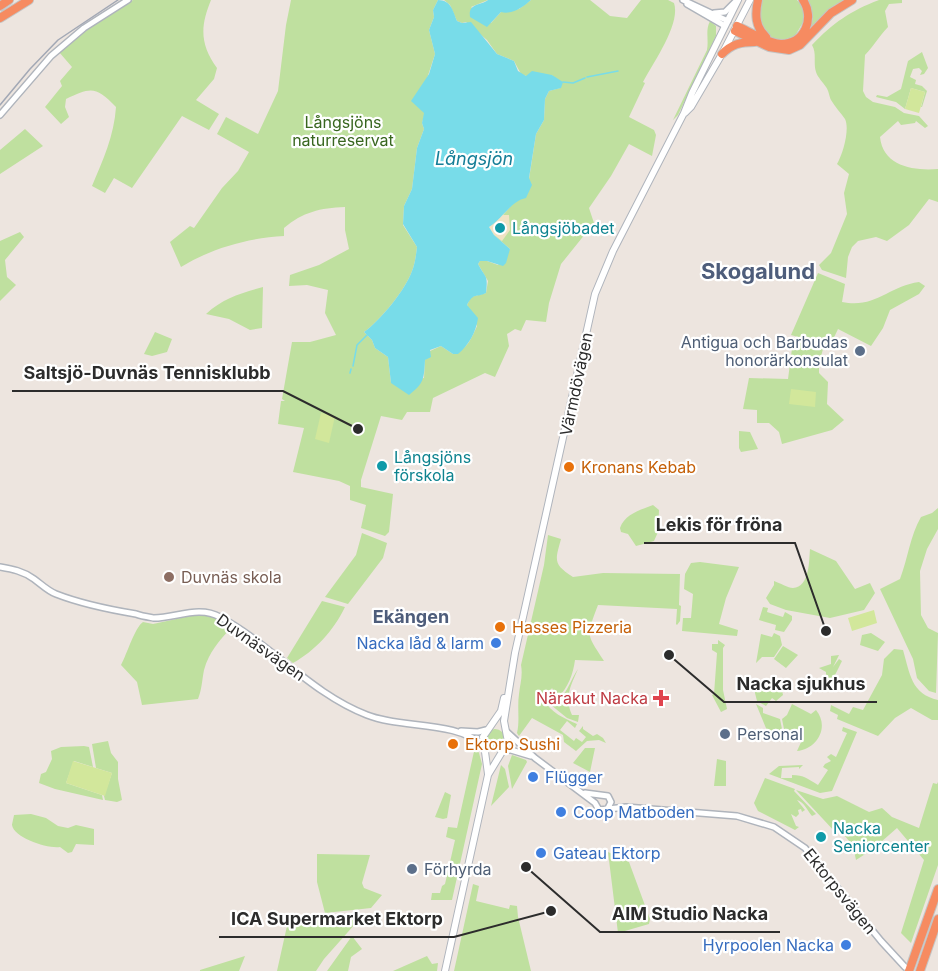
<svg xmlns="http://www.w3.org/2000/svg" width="938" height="971" viewBox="0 0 938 971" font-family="Inter,sans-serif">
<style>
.green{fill:#bfe09f}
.sand{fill:#f0e3c4}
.pitch{fill:#d2e79b}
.water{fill:#78dce9}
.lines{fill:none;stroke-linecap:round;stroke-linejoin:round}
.stream{stroke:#78dce9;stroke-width:1.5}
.tertiary-casing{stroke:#afb4bc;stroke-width:8}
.secondary-casing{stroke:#afb4bc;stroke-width:8}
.motorway-casing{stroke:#c4c4c4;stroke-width:10}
.tertiary{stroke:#fff;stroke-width:5}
.secondary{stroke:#fff;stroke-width:6}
.motorway{stroke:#f68b61;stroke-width:8}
.rail{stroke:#a2a8b5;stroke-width:1.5}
.culture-dot{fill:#0f9aa8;stroke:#fff;stroke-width:2}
.service-dot{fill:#5c6f8a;stroke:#fff;stroke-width:2}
.food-dot{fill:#e8710a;stroke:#fff;stroke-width:2}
.education-dot{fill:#8d6e63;stroke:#fff;stroke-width:2}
.shop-dot{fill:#3f7fe0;stroke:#fff;stroke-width:2}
.health-dot{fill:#e0444e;stroke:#fff;stroke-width:2}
.labels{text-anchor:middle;stroke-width:4.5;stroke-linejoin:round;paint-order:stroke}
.park-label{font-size:16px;fill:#38661f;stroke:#fff}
.culture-label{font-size:16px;fill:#0d838f;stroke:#fff;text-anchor:start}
.service-label{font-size:16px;fill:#4e5e75;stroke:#fff;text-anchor:start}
.street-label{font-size:16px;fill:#2c2c2c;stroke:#fff}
.food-label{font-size:16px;fill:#c56008;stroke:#fff;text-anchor:start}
.education-label{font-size:16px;fill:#785e54;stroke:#fff;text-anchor:start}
.shop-label{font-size:16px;fill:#366cbe;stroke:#fff;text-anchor:start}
.health-label{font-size:16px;fill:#be3a42;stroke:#fff;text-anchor:end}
.water-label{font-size:18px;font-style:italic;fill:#157e97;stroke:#fff}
.neighbourhood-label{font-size:18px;font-weight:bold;fill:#4e5d7b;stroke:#fff}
.district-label{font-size:22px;font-weight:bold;fill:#4e5d7b;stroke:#fff}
.leader{fill:none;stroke:#2c2c2c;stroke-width:2}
.callout-dot{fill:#2c2c2c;stroke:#fff;stroke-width:2}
.callout-label{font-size:18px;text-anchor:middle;font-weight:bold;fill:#2c2c2c;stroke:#fff;stroke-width:4.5;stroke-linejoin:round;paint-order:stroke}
</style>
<rect width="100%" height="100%" fill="#ede5df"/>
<path class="green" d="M133,0h78c-11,27 -11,44 6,68l-3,11 -18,21 23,14 -10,16 -27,-14 -50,72 -18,-10 -9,15 -13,-7c11,-26 22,-50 24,-79 -20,-21 -25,-20 -50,-8l-1,8 4,10 -8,7 -16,-17 17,-21 -2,-5 12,-14 -13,-15 29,-24z
M291,0h147l-5,10 1,7 -5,13 6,24 -17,52 7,7 -3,10 2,6 -7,19 -5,41 -8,17 -1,19 14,22c-1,8 -2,17 -5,24 -6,18 -32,50 -48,61l8,8 3,8 13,9 3,26 33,-5 1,-18 5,-9 11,-5 12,8c15,-6 17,-13 24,-28l-10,-21 4,-8 15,-4 2,-12 -10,-17 2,-3h7l11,4 12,-16 -16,-14 9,-20 13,-15 13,-21 7,-45 8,-14 1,-21 4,-8 11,-3 -8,-13 -26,1 -5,-2 -7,-13 -17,-7 -10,-14 -21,-18 -4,1 -5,-2 -7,-16 -6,-5h44l-17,7 20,16 10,-11 18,-3 12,-9h59l20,16 17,2 14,-18h27l6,3c7,21 -21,60 -31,79l2,1 -16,34 25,13 2,5 -4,21 -23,-12 -18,32 -22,32 5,15 -33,41 -12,39 -3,19 -20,-2 -5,11 -6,-2 -8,5 2,12 -14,31 -10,-4 -52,25 -3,14h-23l-5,8 -21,-4 -20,64v7l32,7 -4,38 -4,4 -24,-8 5,-23 -16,-5v-14l-11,-5 -46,-9 11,-44 -26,-4 3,-23h4l-3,-2 10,-57h18l26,-7 -11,-22 3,-23 -21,-5 -18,1 1,-11 29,-10 30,-16 -4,-19v-23c-25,1 -42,5 -61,21v8c-36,2 -72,12 -103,31l-11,-25 20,-16 4,2 28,-40 16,-17 11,-19 -32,-18 9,-17 32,17 20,-43 8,-66z
M759,0h38l6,7 2,12 -10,17c-13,7 -31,5 -36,-12 -1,-7 0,-17 0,-24z
M807,0h37l-12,7 -25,29 6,-18z
M879,0h23v3l-13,1 -4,7 3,16c-9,9 -14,19 -23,28l-2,36 3,6 7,5 22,5 9,6 15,3 9,10 -3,2 -9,-7 -1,2 -14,2 -3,-4 -18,16c3,29 33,34 58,32v33l-9,-3 -20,26 -22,16 -11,-4 -18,4 -6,6 -4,10 -2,21 -24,-8 -3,-5 12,-12 16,-39 -3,-21 5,-19 -12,-10c6,-10 13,-35 8,-45 -4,-6 -10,-12 -14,-19 -2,-4 -2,-9 -5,-13 -3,-5 -8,-9 -10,-15 -3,-10 1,-18 -4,-27 21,-22 38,-34 67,-45z
M710,21l6,5v10l-38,79 -5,5 34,-70c2,-11 -2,-19 3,-29z
M922,52l6,16 -4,6 -4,1 2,-4 -3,-3 -6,1 -3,8 6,3 -1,4 7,2 5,5 -5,16h-1l4,-15 -14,-4 -6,21 -9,-7 -20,-5 1,-2 10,2 14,-8 7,-28z
M25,129l18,17 -43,28v-24z
M20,232l4,5 -19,23 2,17 9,8 -16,16v-60z
M818,273l27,11 -3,18c33,7 47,-16 77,-20l6,4 -6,8 -29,16 -7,18 -12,18 -33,-17 -8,17 -39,-11z
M263,287l-1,41 -12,2 -21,-11 -23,-5c17,-16 35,-21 57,-27z
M155,332l17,7 -5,13 -15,4 -8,-2z
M793,341l30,8 -4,15v9l9,9 -1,22 17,16 -12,10 -50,14 -3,-12 -10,-9h-12v-13l-14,-1 6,-31 39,1z
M739,431l11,1 8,17 -17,3 -2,-4z
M653,505l6,5 -1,22 -4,9 -18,5 -8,-12 -7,-2 -1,-4c5,-14 20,-18 33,-23z
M938,508v21l-11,20 -7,22 1,44 7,13 10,5 -2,60 -7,-2 -12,-13 -4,-19 -33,-70 20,-10c8,-21 10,-43 21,-62l11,-4z
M362,533l25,10 -4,15 -35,46 -23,-7 31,-42z
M548,535l13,4c-6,22 -8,25 12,38l30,-4 77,1 -1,31 2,1 -1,15 -3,4 -1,-1 1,-15 -79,-4c-12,32 -12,28 6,56l-29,-1c-2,15 -7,27 -17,38l-6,-10 -8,12c6,12 21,19 33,24l-2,4 -8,-7 -7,9 14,11 2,-3 6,4 4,-5 -7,-6 4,-5v3l10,7 4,-2 6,4 3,5 -7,-3 -12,1 -11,10 -12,-9 -1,-7 -31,-17 -13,18 -2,-3c3,-13 0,-25 2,-39 1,-10 4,-18 2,-29l23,-100z
M810,549l26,12 19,28 15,-6 5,10 -11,17 -34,8 -44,-8 -16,-6 -4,-6 8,-13v-4c6,2 14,7 19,7 17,-1 16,-28 17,-39z
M700,562l39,5 -13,31 -7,26 19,6 -1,6 -55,-5 1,-13h8l2,-24 -9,-5 1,-15 6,-11z
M322,601l23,6c-11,23 -30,44 -52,56l-6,-5z
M763,607l5,1 -1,4 16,5 2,-5 7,4v4l-8,12 -9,-2 1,-5 -17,-5z
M195,615c16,0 24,3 36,13 -12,13 -22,24 -27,42 -2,10 -2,19 -6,29l-56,6 -5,-23 -16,-17c6,-11 14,-38 22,-43l10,2z
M774,633l6,3 2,9 -8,12h-12l-6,6 5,-29 11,3z
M871,633l14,9 -7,9 -18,-6 2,-10z
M718,640l7,5 -2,3v42l4,19 -6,3 -9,-17 2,-1 3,-41 -5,-3v-6h6z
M783,646l15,9 -12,13 -12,-9z
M894,649l9,1c7,24 8,44 35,50v20h-6l-21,-12 -16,10 -17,18 -41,-17 1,-4 -8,-4 1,-6 18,9 4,-7 10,3 19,-35 2,-16z
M839,655l-6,12 6,-8 3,2 -11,22 -5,-3v-8l-7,-4 12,-4v-8z
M578,669c-7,16 -14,28 -6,46h7l-1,7 -11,-4 -16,-13c15,-6 19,-25 27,-36z
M758,684l23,3 2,8 -7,6 -4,-3 -6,8 -9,-5 -4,-16z
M756,704l7,4v5l17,6 2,10 -5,8 -4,-7 -5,3z
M792,704l19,10 5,-4c14,17 1,39 -19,41l5,-11 -18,-11 -2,-10 5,-4z
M843,727l14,5 -25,59 -12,2 -51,-19 10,-8 24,-1 -4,4v-2l-17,1 -1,10h11v-3c12,0 16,4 26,10l10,-15 -5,-3 2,-3 6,-3 -4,-4 4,-3 5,3 11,-24 -5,-2z
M485 739a10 10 0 1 1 20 0a10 10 0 1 1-20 0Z
M108,741l3,12 7,9v17l4,21 -5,2 -12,-2 -1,-4 8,-23 -16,-5 -4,-24z
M84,746l5,1 4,20 -19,-6 -8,22 36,12 1,5 -48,-11 -16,-6 2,-9 5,-2 6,-13 -1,-8 10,-4z
M475,747l4,6 3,11 -30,136h-21l1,-7h8l2,-7 3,-2 10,-44 -9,-3 2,-10 9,1z
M585,748h10l-5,24 -17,-9z
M512,755l14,5 1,2 -15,27 -4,-23z
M717,759l9,2v25h-12z
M501,765l4,4 4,18 -18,19z
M765,778l30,11 -1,2 22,23 -4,2c-5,-6 -8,-14 -15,-16l8,10 -3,2 -1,-3 -3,1 1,4 -3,3 -5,-3 5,12 3,1 -4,3 -37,-19 -4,-8z
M938,782v83l-27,78 -10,-10 23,-73 -27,-32 -24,21 -17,11 -3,-14 -12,-15 -5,2 -40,-43 27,9 14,-3 32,16 13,-4 10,9 27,11 14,-45 4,1z
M445,792l6,3 -4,23 -4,1 -8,-2z
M31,814l15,4 12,8 10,2 8,-3 18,4v16l-18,-1 -4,8 -4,1 -8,-6c-12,2 -46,-9 -48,-22 0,-1 2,-9 2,-10z
M608,852l21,10 21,57 -1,5 -31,9z
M317,854l53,1 -8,28 2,5 18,7 -11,13 -46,5 -8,-31z
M473,884l6,2 -3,15 33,8 1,-4 7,1 1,11 13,54h-77z
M363,915l-39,44 -8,12h-39l10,-45 37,-8z
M352,936l10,13 -11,8 -3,14h-21z
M245,956l-6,15h-39v-1z
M427,956l5,8 6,-1 -1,8h-44z"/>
<path class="sand" d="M503,215h6l1,15 -8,11 -8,-6 -5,-8z"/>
<path class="pitch" d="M911,88l14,4 -6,21 -14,-4z
M791,389l25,3 -1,15 -26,-3z
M321,413l14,3 -6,27 -14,-4z
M874,610l3,13 -25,8 -4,-13z
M73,761l39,12 -7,23 -39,-13z"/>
<path class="water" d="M438,0c13,0 15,11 19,21l5,2 9,-1 26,32 17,7 4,10 8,5 6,-5 20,4 11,7 -2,6 -12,3 -4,8 -1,21 -8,14 -7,44 3,7 -6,13c-15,3 -23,20 -37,29l5,8 16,14 -4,14 -3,3 -16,-5h-7l-2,3c8,15 10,10 8,29 -10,5 -12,-1 -19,12l11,13c-2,14 -9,27 -20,36h-5l-12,-8 -11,4 1,7 -6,3c-1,19 -1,23 -16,35l-18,-12 -3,-26 -13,-9 -3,-8 -8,-8c16,-11 42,-43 48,-61 3,-7 4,-16 5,-24l-14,-23 1,-18 8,-17 5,-41 7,-19 -2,-6 2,-10 -13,-12 18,-27 6,-20 -6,-24 5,-13 -1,-7z
M488,0h43c-8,7 -19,15 -30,12l-14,15 -17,-10c-2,-14 10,-11 18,-17z"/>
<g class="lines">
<path class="stream" d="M587,77l31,-6
M563,82l10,1 12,-5
M353,366l4,-21 10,-10
M350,373l1,-4"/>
<defs>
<path id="tertiary" d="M683,0l45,21
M687,4l38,22
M714,13l11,-1 11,-11
M0,115l51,-59 33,-28 44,-28
M0,567c12,2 23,4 34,12 7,5 14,12 22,15 23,9 56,16 80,20 5,2 12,3 18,4 22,0 45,-13 66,-1 52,28 92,77 147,98 35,14 88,5 117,31
M461,731l17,1 8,-2
M507,732l28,26 60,45 4,7 27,-3 111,9 37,11 31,21 76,93 24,26
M502,750h9l20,6
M585,793l23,3 3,6 -3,6"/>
<path id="secondary" d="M685,113l6,-6 31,-53 28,-54
M488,774l-5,-37 18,-26 3,-13
M445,971l43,-196 20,-33 -4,-21 11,-68 80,-359 18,-43 71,-138 8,-20 46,-93"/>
<path id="motorway" d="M758,0c-3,14 -3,27 8,37
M0,6l9,-6
M0,18l29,-18
M737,26c13,6 29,17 44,18 24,0 34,-26 22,-44
M735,31l34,16 20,3 11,-5 31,-32 21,-13
M722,54c10,-10 18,-12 33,-12
M909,971l29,-82
M920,971l18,-52"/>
</defs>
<use href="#tertiary" class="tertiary-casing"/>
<use href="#secondary" class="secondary-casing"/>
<use href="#motorway" class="motorway-casing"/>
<use href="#tertiary" class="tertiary"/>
<use href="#secondary" class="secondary"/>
<use href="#motorway" class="motorway"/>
<path class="rail" d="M0,105l30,-36 28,-29 60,-40"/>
</g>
<g class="culture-dot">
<circle cx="500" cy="228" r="6"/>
<circle cx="382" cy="466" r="6"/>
<circle cx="821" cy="837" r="6"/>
</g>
<g class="service-dot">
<circle cx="860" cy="351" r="6"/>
<circle cx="725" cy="734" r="6"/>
<circle cx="412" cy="869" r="6"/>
</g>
<g class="food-dot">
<circle cx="569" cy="467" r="6"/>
<circle cx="500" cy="627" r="6"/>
<circle cx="453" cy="744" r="6"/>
</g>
<circle class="education-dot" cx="169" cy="577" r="6"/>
<g class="shop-dot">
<circle cx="496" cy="643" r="6"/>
<circle cx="533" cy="777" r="6"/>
<circle cx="561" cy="812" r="6"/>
<circle cx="541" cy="853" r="6"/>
<circle cx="846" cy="945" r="6"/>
</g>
<path class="health-dot" d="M658 689h6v6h6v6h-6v6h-6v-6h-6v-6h6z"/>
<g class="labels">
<g class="park-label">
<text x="343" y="128">Långsjöns<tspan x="343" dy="18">naturreservat</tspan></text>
</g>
<g class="culture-label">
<text x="512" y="234">Långsjöbadet</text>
<text x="394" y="463">Långsjöns<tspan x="394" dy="18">förskola</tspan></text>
<text x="833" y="834">Nacka<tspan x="833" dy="18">Seniorcenter</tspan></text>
</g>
<g class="service-label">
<text x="848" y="348" text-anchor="end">Antigua och Barbudas<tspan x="848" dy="18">honorärkonsulat</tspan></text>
<text x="737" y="740">Personal</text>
<text x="424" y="875">Förhyrda</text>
</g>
<g class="street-label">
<text transform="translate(576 384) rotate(-78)" y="6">Värmdövägen</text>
<text transform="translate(261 647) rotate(35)" y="6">Duvnäsvägen</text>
<text transform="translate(840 891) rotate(51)" y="6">Ektorpsvägen</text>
</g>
<g class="food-label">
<text x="581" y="473">Kronans Kebab</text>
<text x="512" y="633">Hasses Pizzeria</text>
<text x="465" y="750">Ektorp Sushi</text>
</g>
<g class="education-label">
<text x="181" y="583">Duvnäs skola</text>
</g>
<g class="shop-label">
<text x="484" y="649" text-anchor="end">Nacka låd &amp; larm</text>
<text x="545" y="783">Flügger</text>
<text x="573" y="818">Coop Matboden</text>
<text x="553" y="859">Gateau Ektorp</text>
<text x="834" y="951" text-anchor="end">Hyrpoolen Nacka</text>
</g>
<g class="health-label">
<text x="648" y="704">Närakut Nacka</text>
</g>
<g class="water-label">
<text x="474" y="165">Långsjön</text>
</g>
<g class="neighbourhood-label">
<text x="411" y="623">Ekängen</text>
</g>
<g class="district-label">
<text x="758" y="279">Skogalund</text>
</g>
</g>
<path class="leader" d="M358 429L283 391H12M826 631L795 543H644M669 655L724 702H877M526 867L600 932H780M551 911L454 937H219"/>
<g class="callout-dot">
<circle cx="358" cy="429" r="6"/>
<circle cx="826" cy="631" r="6"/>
<circle cx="669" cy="655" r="6"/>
<circle cx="526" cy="867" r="6"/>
<circle cx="551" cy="911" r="6"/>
</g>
<g class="callout-label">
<text x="147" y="379">Saltsjö-Duvnäs Tennisklubb</text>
<text x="719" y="531">Lekis för fröna</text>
<text x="801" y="690">Nacka sjukhus</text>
<text x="690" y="920">AIM Studio Nacka</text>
<text x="337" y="925">ICA Supermarket Ektorp</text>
</g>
</svg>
